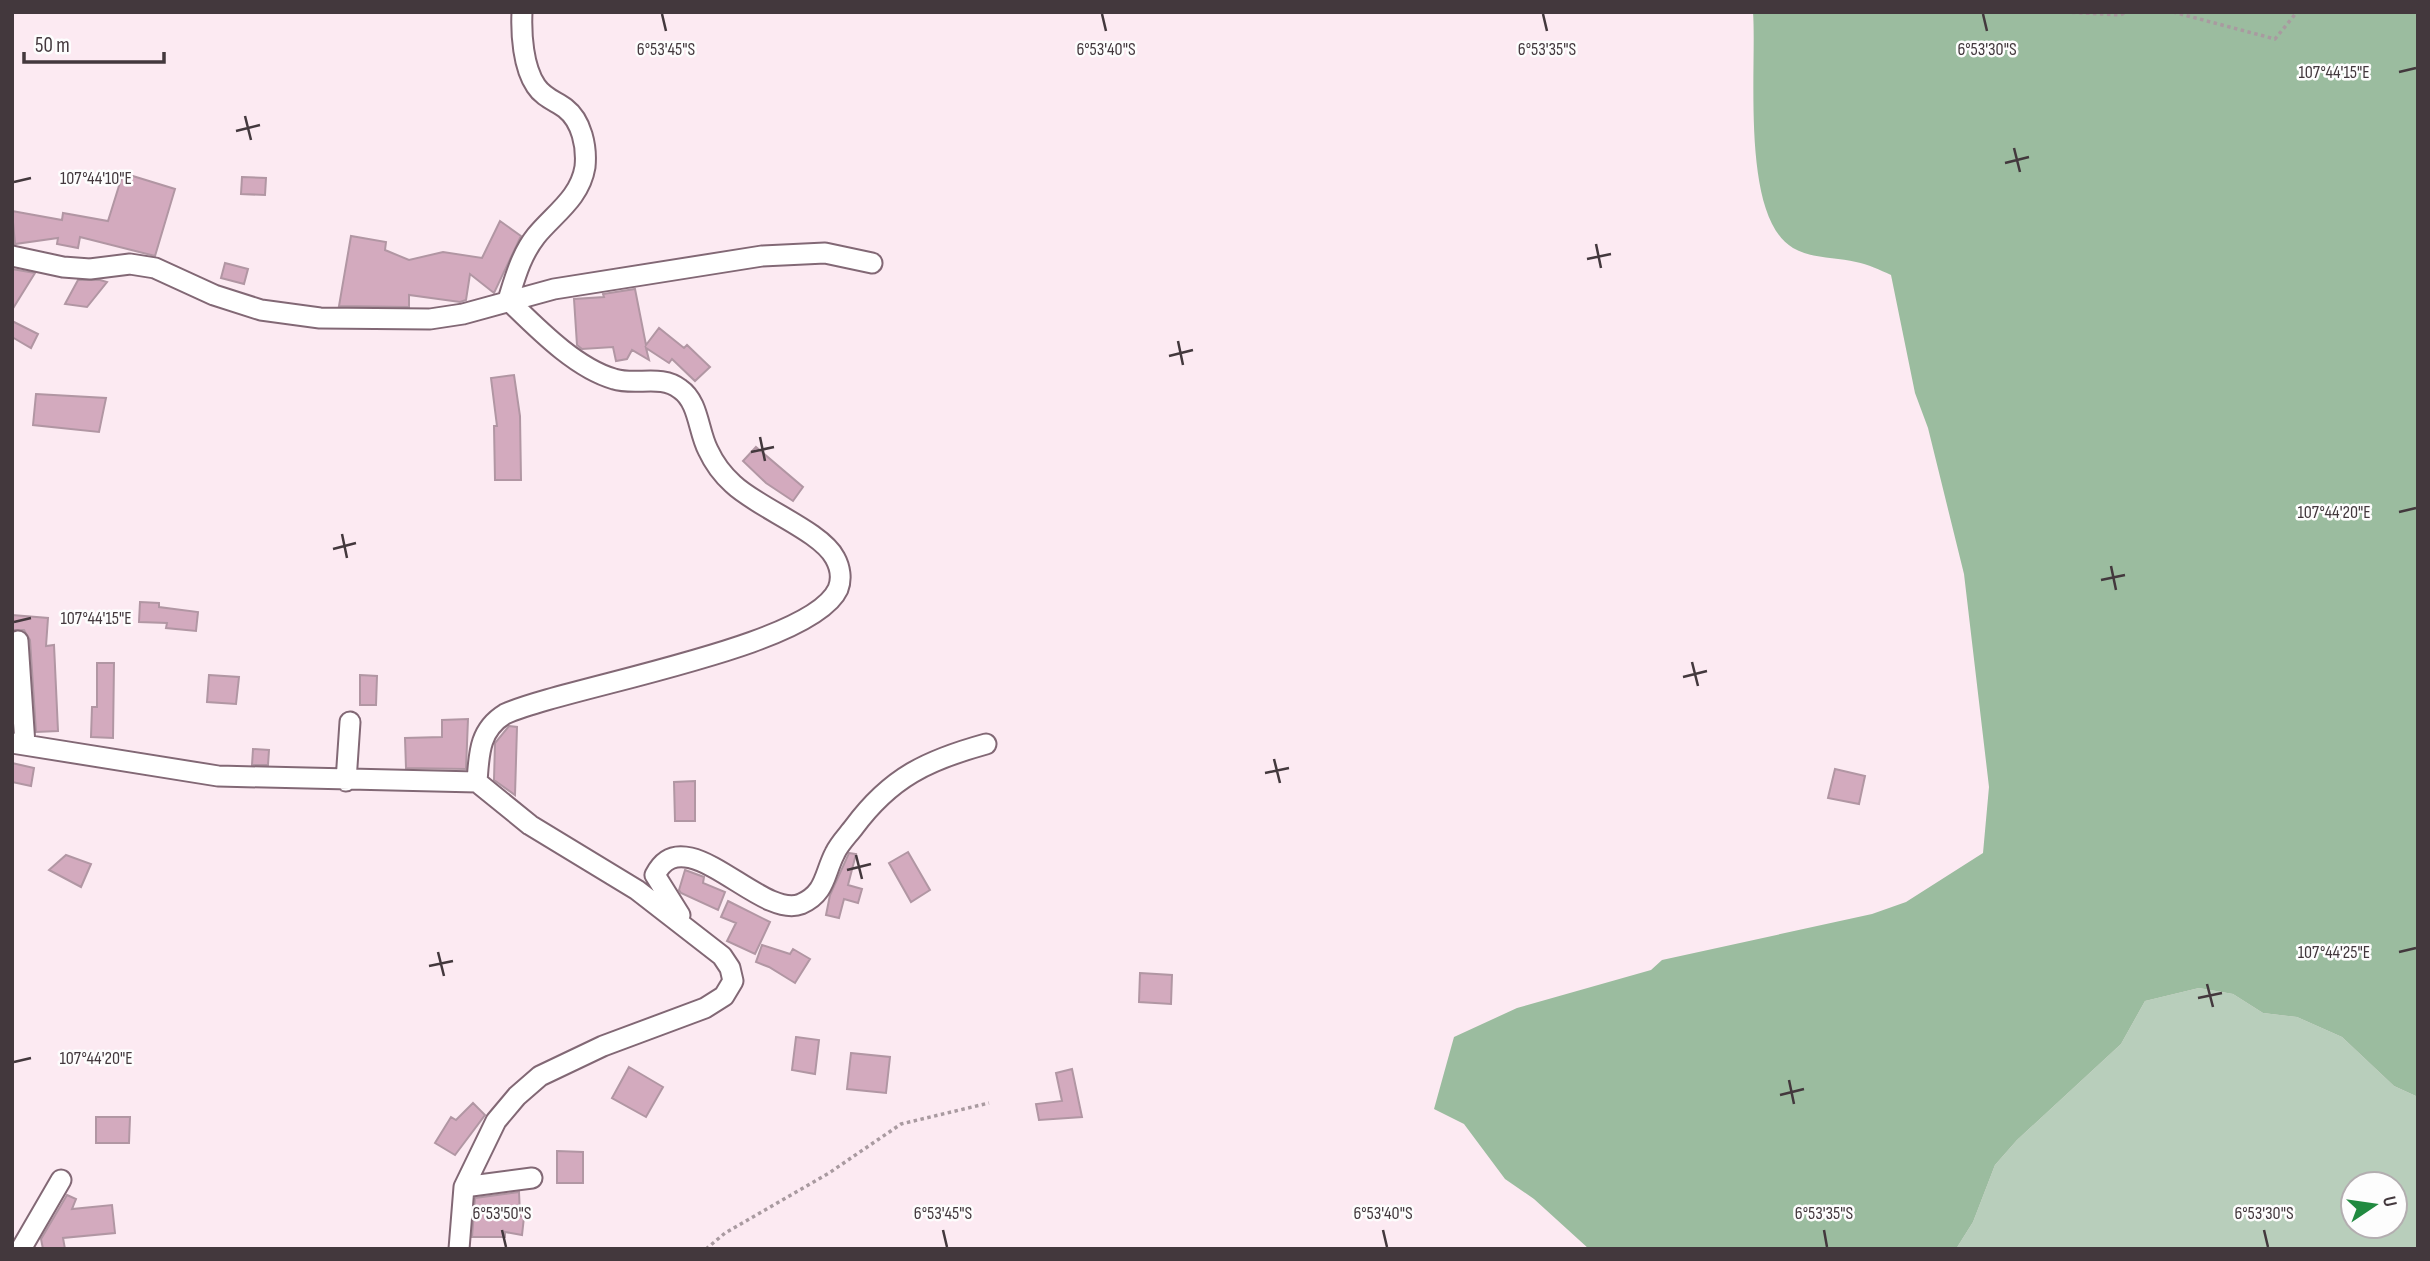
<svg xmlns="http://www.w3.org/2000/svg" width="2430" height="1261" viewBox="0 0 2430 1261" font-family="'Sofia Sans Condensed',sans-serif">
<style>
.green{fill:#b8cebb;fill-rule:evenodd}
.forest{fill:#9bbc9f}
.building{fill:#d3aabe;stroke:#b196a3;stroke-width:2}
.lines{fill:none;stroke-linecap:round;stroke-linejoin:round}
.minor-casing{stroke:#826875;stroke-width:23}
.path{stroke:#a99aa0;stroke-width:3.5;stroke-dasharray:3.5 3.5;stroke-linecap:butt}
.minor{stroke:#fff;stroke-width:19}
.ticks{fill:none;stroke:#43383d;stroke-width:2.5}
.ticks-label{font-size:18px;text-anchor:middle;fill:#43383d;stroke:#fdfdfd;stroke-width:5;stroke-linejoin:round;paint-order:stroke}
</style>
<rect width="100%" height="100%" fill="#fceaf2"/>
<path class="green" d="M2199,988l34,6 30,19 34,4 45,20 52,49 24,11v152h-462l17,-27 22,-57 22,-25 104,-96 24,-43zM2353,1184h42v42h-42z"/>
<path class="forest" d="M1753,12h665v1085l-24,-11 -52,-49 -45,-20 -34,-4 -30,-19 -34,-6 -54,13 -24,43 -104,96 -22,25 -22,57 -17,27h-367l-55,-50 -29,-20 -41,-55 -30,-15 20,-72 63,-29 134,-38 11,-10 210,-46 34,-12 77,-49 6,-66 -25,-213 -36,-146 -13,-35 -24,-118c-11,-5 -23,-11 -35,-13 -20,-5 -44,-3 -63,-14 -53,-31 -36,-181 -40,-236z"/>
<path class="building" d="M123,173l52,16 -20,67 -75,-19 -2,11 -21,-4 1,-6 -43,6 -3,-33 50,9 1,-7 45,8z
M242,177l24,1 -1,17 -24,-1z
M500,221l21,15 -27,57 -24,-19 -4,26 -6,2 -51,-7v12l-70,-1 12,-70 35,6 -1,8 24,10 34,-8 39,6z
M225,263l23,6 -4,15 -23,-6z
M12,269l23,4 -23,37z
M78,280h22l7,2 -20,25 -22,-3z
M635,289l11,56 13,-17 25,20 3,-3 23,22 -15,14 -23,-22 -3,4 -23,-15 3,12 -17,-10 -5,9 -11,2 -3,-14 -31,2 -5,-4 -3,-46 30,-2 -1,-3z
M12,321l26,13 -7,14 -19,-11z
M514,375l6,41 1,64h-26l-1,-54h3l-6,-48z
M36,394l70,4 -7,34 -66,-7z
M756,447l47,40 -10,14 -27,-18 -23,-22z
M140,602l19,1v4l39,5 -2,19 -30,-3 1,-5 -28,-1z
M12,615l36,3 -2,28 8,-1 4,86 -22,1 -6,-92 -6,-10h-12z
M97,663h17l-1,75 -22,-1 1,-30h5z
M209,675l30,2 -3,27 -29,-2z
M360,675l17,1 -1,29h-16z
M468,719l-2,50 -60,-1 -1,-30 37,-1v-17z
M509,726l8,1 -2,68 -21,-15 1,-37z
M253,749l16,1 -1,15h-16z
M12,763l22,5 -3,18 -19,-4z
M1835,769l30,7 -6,28 -31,-6z
M695,781v40h-20l-1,-39z
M908,852l22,38 -19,12 -22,-39z
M849,853l7,1 -8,31 14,4 -4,14 -14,-4 -5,19 -13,-3 4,-20z
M66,855l25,9 -10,23 -32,-17z
M685,870l19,7 -1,6 22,9 -7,18 -37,-17 -2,-3z
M728,901l42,21 -15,32 -28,-13 9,-18 -15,-6z
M762,945l28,9 3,-5 17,10 -15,24 -26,-16 -13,-5z
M1140,973l32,2 -1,29 -32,-2z
M796,1037l23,3 -4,34 -23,-4z
M851,1053l39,4 -4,36 -39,-4z
M629,1067l34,20 -17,30 -34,-19z
M1072,1069l10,48 -43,3 -3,-16 26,-3 -6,-28z
M473,1103l12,12 -30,40 -20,-12 16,-26 5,3z
M96,1117h34l-1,26h-33z
M557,1151l26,1v31h-26z
M519,1192l1,24 4,1 -2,18 -17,-3v5h-33l3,-39z
M67,1195l9,4 -4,10 40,-4 3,28 -52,5 2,11h-22l-2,-10z"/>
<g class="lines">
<defs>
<path id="minor" d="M12,256l51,11 27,2 40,-5 25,4 59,27 47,15 59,8 110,1 33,-5 91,-25 208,-33 63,-3 47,10
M18,641l7,104
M12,743l206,33 259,6 53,43 107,65 85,66 8,12 3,13 -9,15 -19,12 -102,38 -63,30 -23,20 -21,25 -32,66 -5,62
M346,781l4,-59
M477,782c2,-28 2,-52 28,-68 63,-28 306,-66 333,-125 4,-10 2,-22 -3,-31 -14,-27 -77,-50 -102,-74 -10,-9 -19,-21 -25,-34 -10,-19 -9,-48 -28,-61 -19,-15 -44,-3 -66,-10 -39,-11 -78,-52 -106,-79 7,-22 13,-45 28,-64 18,-22 44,-38 49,-69 2,-20 -3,-46 -20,-59 -10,-7 -22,-11 -29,-22 -13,-19 -15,-52 -14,-74
M680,915l-25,-40c30,-59 105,45 146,29 25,-11 23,-30 34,-51 4,-9 13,-18 19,-26 37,-50 74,-67 132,-83
M464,1187l68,-9
M21,1249l40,-69"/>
</defs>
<use href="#minor" class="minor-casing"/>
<path class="path" d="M2065,12l55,3 7,-3
M2173,12l102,27 22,-27
M706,1249l19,-16 104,-60 72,-49 88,-21"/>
<use href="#minor" class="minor"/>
</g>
<path class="ticks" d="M662,14l4,17M1102,14l4,17M1543,14l4,17M1983,14l4,17M2399,72l17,-4M245,116l6,24M236,131l24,-6M2014,148l6,24M2005,163l24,-6M14,182l17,-4M1596,244l5,24M1587,259l24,-5M1178,341l5,24M1169,356l24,-6M760,437l5,24M751,452l23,-5M2399,512l17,-4M342,534l5,24M333,549l23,-6M2111,566l5,24M2101,580l24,-5M14,622l17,-4M1692,662l6,24M1683,677l24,-6M1274,759l6,24M1265,773l24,-5M856,855l6,24M847,870l24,-6M438,952l6,24M2399,952l17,-4M429,966l24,-5M2207,984l6,23M2198,998l24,-5M14,1062l17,-4M1789,1080l5,24M1780,1095l24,-6M502,1230l4,17M943,1230l4,17M1383,1230l4,17M1824,1230l3,17M2264,1230l4,17"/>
<g class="ticks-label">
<text x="666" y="55">6°53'45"S</text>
<text x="1106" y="55">6°53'40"S</text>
<text x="1547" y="55">6°53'35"S</text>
<text x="1987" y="55">6°53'30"S</text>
<text x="2334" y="78">107°44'15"E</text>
<text x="96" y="184">107°44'10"E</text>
<text x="2334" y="518">107°44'20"E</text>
<text x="96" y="624">107°44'15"E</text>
<text x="2334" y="958">107°44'25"E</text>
<text x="96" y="1064">107°44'20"E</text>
<text x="502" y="1219">6°53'50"S</text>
<text x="943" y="1219">6°53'45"S</text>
<text x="1383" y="1219">6°53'40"S</text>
<text x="1824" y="1219">6°53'35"S</text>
<text x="2264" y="1219">6°53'30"S</text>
</g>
<rect width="2430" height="1261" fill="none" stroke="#43383d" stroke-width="28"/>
<g transform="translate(2374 1205) rotate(77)"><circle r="33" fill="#fdfdfd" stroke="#b3aeb0" stroke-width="2"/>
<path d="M0-5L12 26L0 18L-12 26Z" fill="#218a40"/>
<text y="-10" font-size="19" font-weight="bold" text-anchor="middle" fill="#43383d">U</text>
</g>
<path d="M24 52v10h140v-10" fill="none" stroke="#43383d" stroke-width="3.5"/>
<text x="35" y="52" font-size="21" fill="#43383d" stroke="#fdfdfd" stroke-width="5" paint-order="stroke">50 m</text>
</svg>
